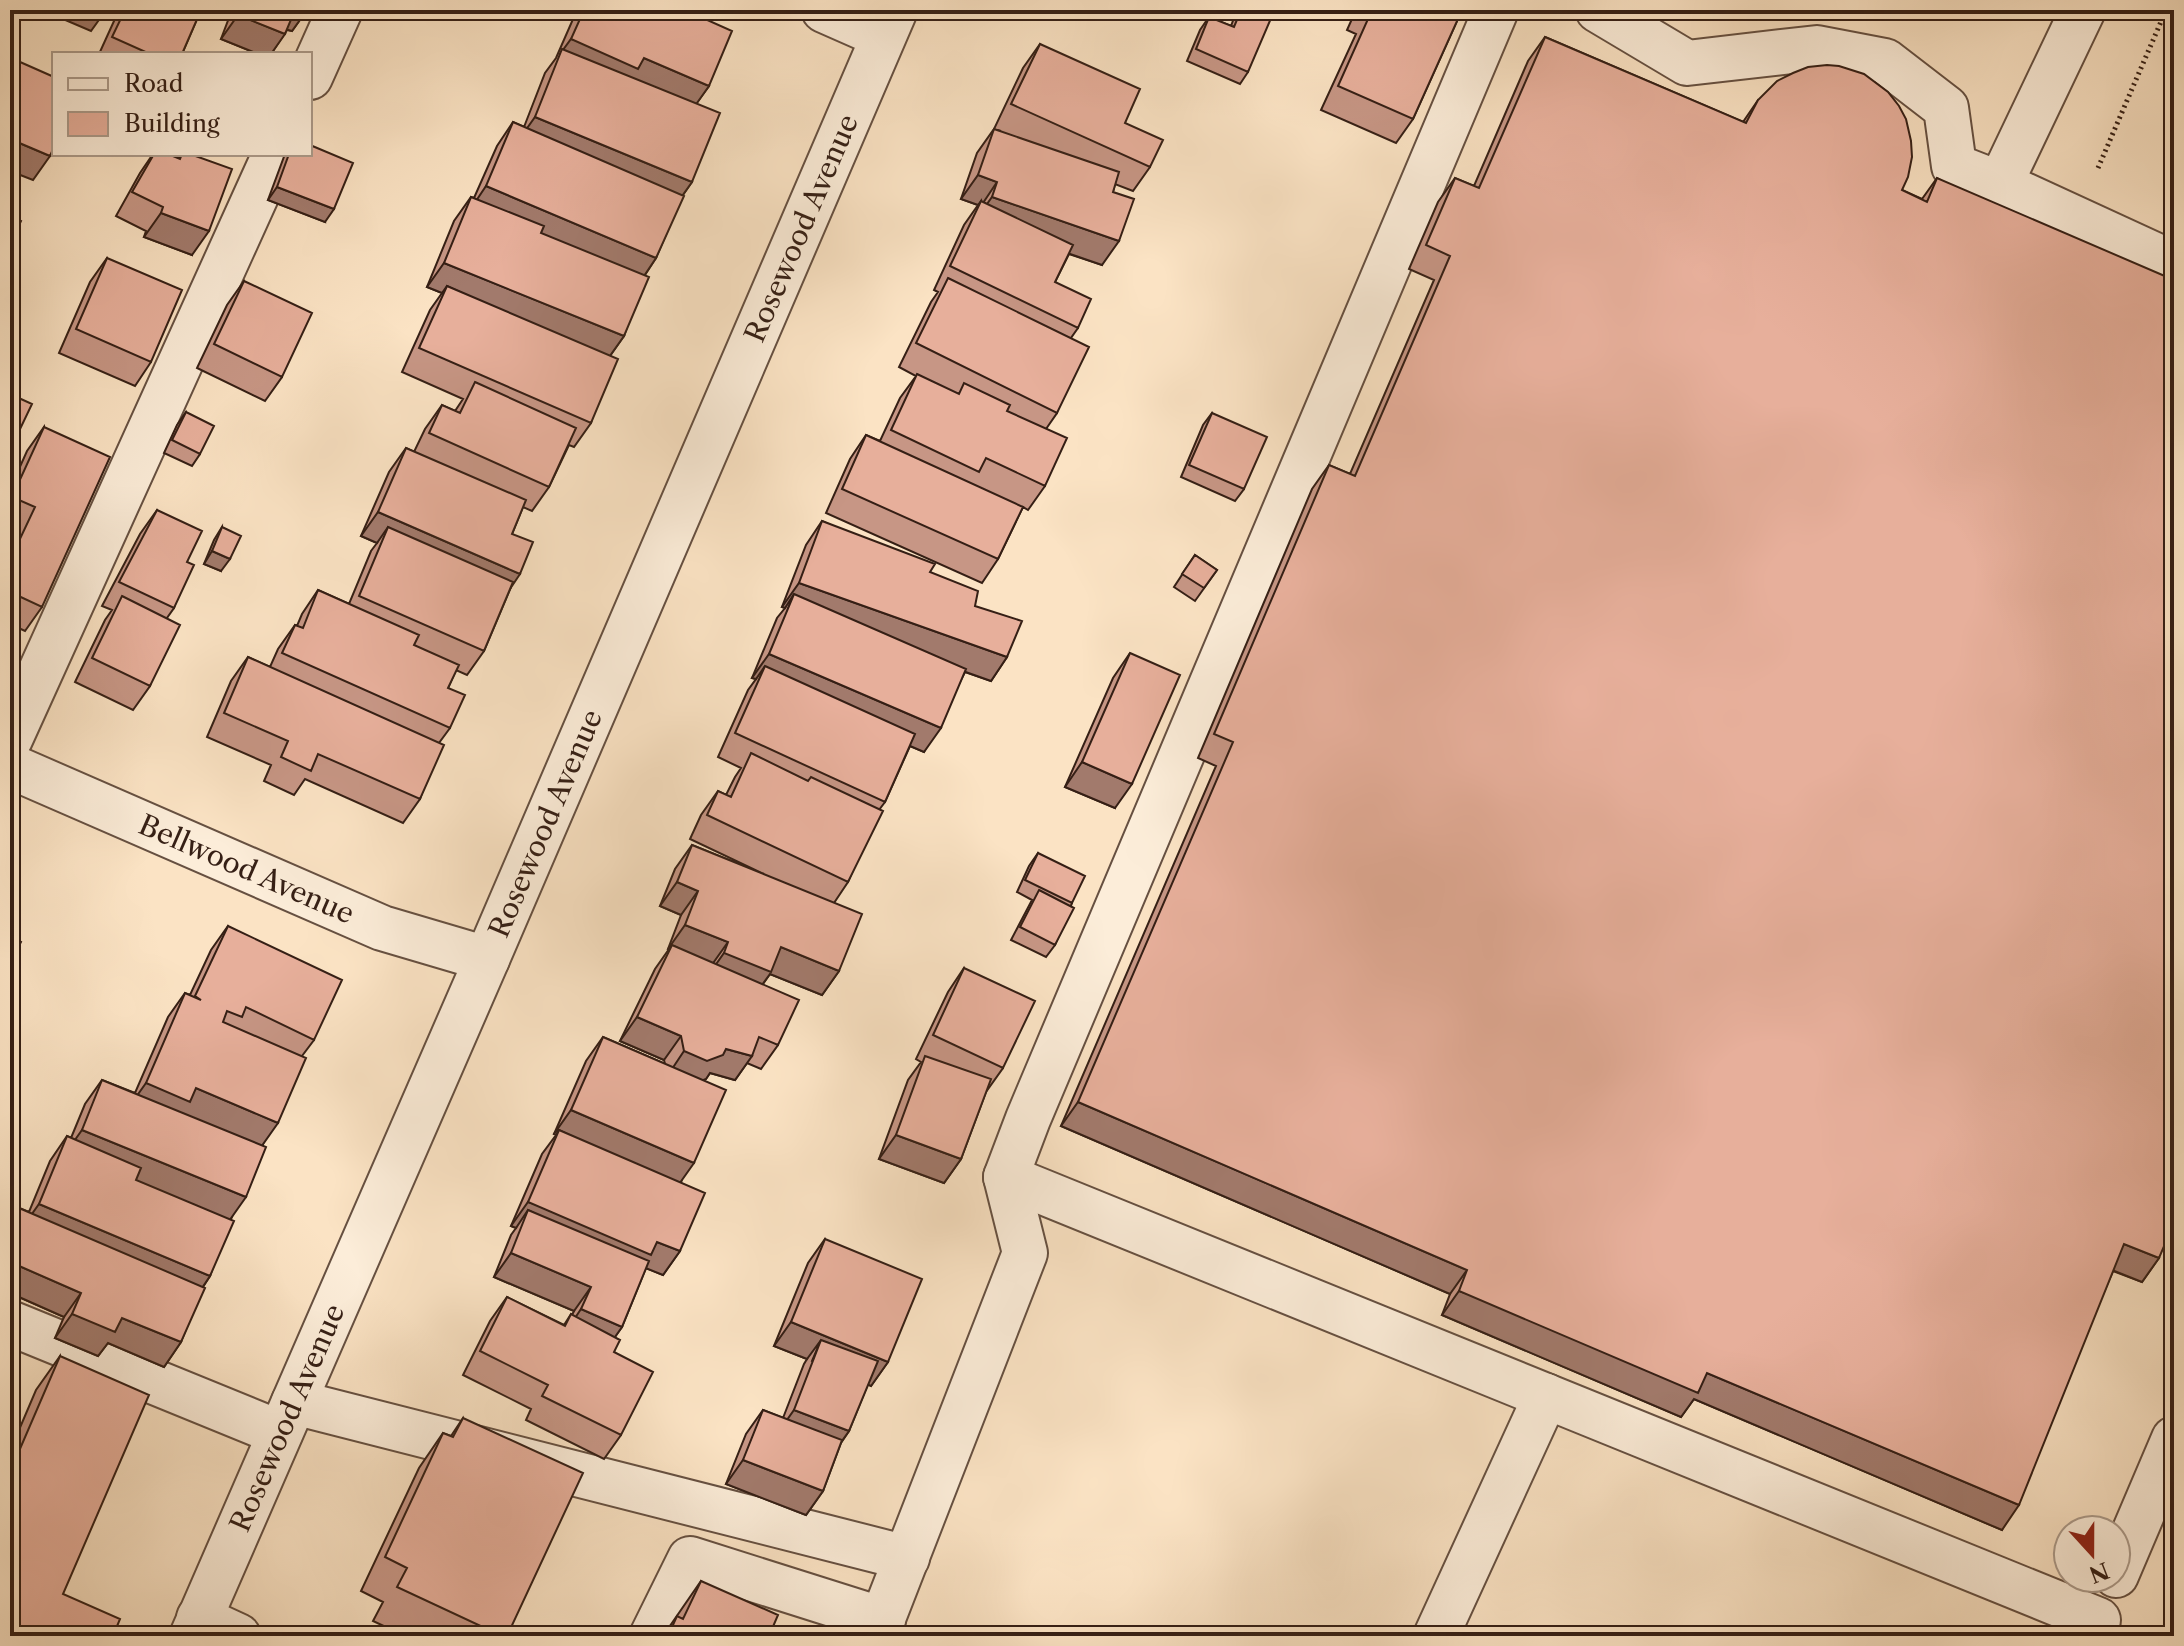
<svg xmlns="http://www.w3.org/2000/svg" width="2184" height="1646" viewBox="0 0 2184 1646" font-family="'Libre Caslon Text',serif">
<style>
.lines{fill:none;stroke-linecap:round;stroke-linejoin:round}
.minor-casing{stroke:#665041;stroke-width:48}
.path{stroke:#351f15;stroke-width:5;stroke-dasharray:2 4;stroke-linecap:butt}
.minor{stroke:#fcedd9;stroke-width:44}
.wall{fill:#c79685;stroke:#351f15;stroke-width:2}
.shaded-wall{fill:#a27a6c;stroke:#351f15;stroke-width:2}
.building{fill:#e7af9b;stroke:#351f15;stroke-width:2}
.labels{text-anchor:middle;stroke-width:6;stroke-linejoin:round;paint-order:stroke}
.street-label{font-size:28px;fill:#351f15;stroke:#fcedd9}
</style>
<rect width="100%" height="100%" fill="#fbe3c4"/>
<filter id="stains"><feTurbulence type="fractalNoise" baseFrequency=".0025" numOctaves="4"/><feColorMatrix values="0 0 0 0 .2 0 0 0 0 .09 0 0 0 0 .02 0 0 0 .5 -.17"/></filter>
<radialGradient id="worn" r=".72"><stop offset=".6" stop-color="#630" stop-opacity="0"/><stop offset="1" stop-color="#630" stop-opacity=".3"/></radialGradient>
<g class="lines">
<defs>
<g id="minor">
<path d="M824,10l59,26"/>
<path d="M1598,10l89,53 130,-15 68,13 61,47 8,58 46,18 174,80"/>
<path d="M310,77l30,-67"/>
<path d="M2000,184l83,-174"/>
<path d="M10,739l265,-585"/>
<path id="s1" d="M10,766l372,162 105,31"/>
<path d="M1006,1177l1092,443"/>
<path d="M10,1323l270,110"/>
<path d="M294,1402l613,156"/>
<path d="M2116,1575l58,-136"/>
<path d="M199,1618l39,18"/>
<path id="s2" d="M192,1636l295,-677 408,-949"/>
<path d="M652,1636l38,-77 193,61"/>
<path d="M876,1636l149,-383 -19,-76 22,-58 468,-1109"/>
<path d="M1436,1636l110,-240"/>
</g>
</defs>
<use href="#minor" class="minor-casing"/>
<path class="path" d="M2098,168l68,-158"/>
<use href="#minor" class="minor"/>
</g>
<path class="wall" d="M119,10h82l-19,44h-83z
M232,10h75l-15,21 -5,-1 -16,24h-13l-37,-15z
M577,10h108l24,76 -13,18 -4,78 -9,13 -27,63 -11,17 -21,61 -14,20 -19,67 -17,24 -5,-2 -20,42 -17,24 -9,-4 -11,27 -1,53 -27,64 -17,24 -11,-5 -8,18 2,40 -11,15 -19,56 -17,24 -98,-44 -11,16 -30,-14 7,-16 -64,-28 24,-56 17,-24 22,10 8,-18 17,-24 2,1 5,-12 16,-24 31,14 22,-53 6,-8 -16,-7 28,-64 17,-24 8,4 11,-23 17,-24 13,6 8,-12 -61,-27 28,-62 12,-17 -15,-6 27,-66 17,-24 3,1 23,-52 16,-24 11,5 21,-54 11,-15z
M1240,10h15l-7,62 -8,12 -53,-23 13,-31 9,-13 22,9 3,-8z
M1356,10h106l-49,109 -17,24 -75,-33 35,-76 -9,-4z
M1545,37l198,85 15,-22 144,90 20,9 15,-21 232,131 -10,949 -17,24 -29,-11 -111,259 -308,-131 -13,18 -239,-102 8,-21 -389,-168 155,-360 -18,-8 114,-269 17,-24 21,9 84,-194 -25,-11 29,-67 17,-24 19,8 54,-125z
M1040,44l85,79 25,44 -17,24 -18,-7 -2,8 -11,73 -33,-11 -14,28 23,46 -7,10 -14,75 -11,16 -1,57 -17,24 -5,-3 -25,52 -16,24 -156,-70 24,-54 16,-24 14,6 20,-43 16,-22 -17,-9 32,-65 7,-10 -4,-2 30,-65 14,-20 -17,-6 16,-46 17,-24 7,2 -7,-2 29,-61z
M153,154h15l10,5 4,-5h8l2,101 -48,-18 2,-6 -30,-15 24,-43z
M285,154h25l15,68 -57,-22z
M107,258l44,104 -16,24 -76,-33 31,-71z
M244,281l38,96 -17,24 -68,-33 30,-63z
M186,412l14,42 -8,12 -28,-13 13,-28z
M1212,413l32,76 -9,12 -54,-24 22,-52z
M44,427l-2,180 -17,24 -15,-7v-76l8,-17 -8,-4v-38l17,-38z
M157,510l30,52 -13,46 -7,10 -17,68 -17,24 -58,-28 30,-62 7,-10 -10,-4 38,-72z
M822,521l108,51 45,34 32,51 -16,24 -26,-9 -41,80 -14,-6 -25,56 -6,8 -31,72 -14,21 5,68 -17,24 -52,-21 -7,10 15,61 -17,24 -14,-6 -12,17 -25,-7 -4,6 -3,1 -22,103 -1,68 -17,24 -17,-7 -24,59 -7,10 -1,15 7,83 -17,24 -78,-39 5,-11 -68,-34 27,-54 17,-24 57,28 7,-11 1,1 2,-4 -80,-34 17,-42 5,-7 -5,-2 31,-72 14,-19 -2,-1 32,-73 17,-24 62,27 -1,-4 -44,-19 35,-72 14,-20h-1l13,-34 -21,-9 15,-37 17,-24 72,29 -74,-35 11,-24 17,-24 8,4 9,-18 6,-9 -23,-11 30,-67 8,-11 -4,-1 25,-60 8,-10 -3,-1 24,-62z
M222,527l-1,44 -17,-7 10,-24z
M1195,555l22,15 -22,31 -21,-14z
M1130,653l-15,155 -50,-21 48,-109z
M1038,853l34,50 -17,42 -9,12 -35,-17 21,-40 -15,-8 12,-26z
M228,926l86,114 -12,16 -40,90 -31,73 -21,57 -7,11 -22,55 -17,25 -56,-24 -10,13 -43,-18 9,-21 -54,-24v-85l2,-3 17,7 21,-51 17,-25 4,2 14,-34 17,-24 33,13 33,-76 17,-24 5,2 21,-45z
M964,968l39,100 -17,24 -25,67 -17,24 -65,-24 29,-79 13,-18 -5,-3 32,-67z
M825,1239l63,123 -17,24 -3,-2 -19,47 -8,12 -18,48 -17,24 -80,-31 20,-50 17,-24 20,8 21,-54 3,-5 -33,-13 34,-83z
M60,1356l3,238 -53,42v-185l26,-61z
M463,1418l44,218h-102l-32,-15 10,-19 -22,-11 58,-123 24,-35 8,3z
M701,1581l68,55h-106z"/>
<path class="shaded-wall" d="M42,10h64l-15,21z
M294,10h13l-15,21 -11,-3z
M1166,10h17l-4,6z
M238,15l47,19 -14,20h-13l-37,-15z
M571,39l73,19 65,28 -17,24 -132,-56z
M535,117l157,65 -17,24 -157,-65z
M10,139l40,17 -17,24 -23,-9z
M978,175l19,7 -16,24v-5l-3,4 -17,-6z
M486,186l170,72 -16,24 -170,-72z
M277,187l57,22 -9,13 -57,-22z
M992,197l127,44 -17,24 -127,-44z
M161,213l48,18 -17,24 -48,-18z
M444,263l180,73 -17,24 -160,-74 -5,7 -15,-6z
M378,512l142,62 -16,24 -116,-71 -11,16 -16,-7z
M212,551l18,8 -9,12 -17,-7z
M799,583l208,74 -16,24 -203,-72 6,-15 -9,14 -3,-1z
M769,654l172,74 -17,24 -165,-71 6,-15 -9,13 -4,-1z
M1082,762l50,22 -17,24 -50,-21z
M677,882l21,9 -17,24 -21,-9z
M685,925l43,17 -17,24 -39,-21 -4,4z
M781,947l58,24 -17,24 -52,-21 -16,22 -47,-19 17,-24z
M637,1017l44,19 -17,24 -44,-19z
M726,1049l26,7 -17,24 -25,-7 -4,6 -15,6 -23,-10 16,-24z
M146,1083l50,5 82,35 -17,24 -132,-40z
M1078,1102l389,168 -17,24 -389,-168z
M571,1110l123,53 -17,24 -118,-57 -3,5 -2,-1z
M82,1130l164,67 -17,24 -164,-67z
M896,1135l65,24 -17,24 -65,-24z
M528,1202l129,40 23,9 -17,24 -20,-8 -115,-57 -12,18 -5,-2z
M39,1204l171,72 -16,24 -172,-72z
M2124,1244l35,14 -17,24 -35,-14z
M511,1253l80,34 -17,24 -80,-34z
M10,1262l71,31 -17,24 -54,-24z
M1459,1291l248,82 312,132 -17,25 -308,-131 -13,18 -239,-102z
M581,1309l41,18 -17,24 -40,-18z
M72,1314l50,4 59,24 -17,25 -56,-24 -10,13 -43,-18z
M791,1322l97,40 -17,24 -59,-25 9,-21 -14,19 -33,-13z
M794,1410l55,21 -17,24 -55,-21z
M743,1460l80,31 -17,24 -80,-31z"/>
<path class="building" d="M125,10h76l-19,44h-32l-38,-17z
M240,10h55l-10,24 -47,-19z
M584,10h101l47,21 -23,55 -65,-28 -6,11 -67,-30z
M1241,10h14l17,6 -24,56 -52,-23 13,-32 25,10z
M1372,10h90l-49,109 -75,-33z
M1545,37l201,86 12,-23 19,-19 16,-8 15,-6 19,-2 12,1 25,8 24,18 11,14 7,13 5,22 1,16 -4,20 -6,13 25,12 10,-24 237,102v18l-5,11 5,1v913l-15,35 -35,-14 -105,261 -312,-132 -9,20 -239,-102 8,-21 -389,-168 155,-360 -19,-8 115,-269 26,11 95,-220 -24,-11 29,-67 24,10z
M1040,44l100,45 -15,34 38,17 -13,27 -139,-63z
M562,49l158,64 -28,69 -157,-65z
M11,58l43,19v70l-4,9 -40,-17v-77z
M513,122l171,74 -28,62 -170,-72z
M994,129l125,43 -6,20 21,7 -15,42 -127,-44 5,-15 -19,-7z
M310,145l43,18 -19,46 -57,-22 12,-33h21z
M154,154h14l12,5 2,-5h8l42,15 -23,62 -48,-18 2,-6 -31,-15z
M471,197l73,29 -3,7 108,44 -25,59 -180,-73z
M981,201l92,44 -18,37 36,17 -13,29 -128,-62z
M10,216l11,5 -11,24z
M107,258l75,32 -31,72 -75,-33z
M948,278l141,69 -32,66 -141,-70z
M244,281l68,32 -30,64 -68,-33z
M447,286l171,73 -27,64 -172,-75z
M917,374l42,20 5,-11 46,22 -3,6 60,27 -22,48 -59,-28 -7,14 -88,-42z
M475,382l101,46 -27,59 -120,-54 13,-28 18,8z
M10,394l22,10 -22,46z
M186,412l28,14 -14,28 -28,-14z
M1212,413l55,24 -23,52 -55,-24z
M44,427l66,30 -68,150 -32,-15v-32l25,-53 -23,-10z
M866,435l157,72 -25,52 -156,-70z
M406,448l120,52 -14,34 21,8 -13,32 -142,-62z
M157,510l45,21 -15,31 7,3 -20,43 -55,-26z
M822,521l113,43 -5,8 48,19 -3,15 47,15 -15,36 -208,-74z
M222,527l19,9 -11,23 -18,-8z
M388,527l125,55 -29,69 -125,-55z
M1195,555l22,15 -13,18 -22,-14z
M318,590l101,45 -5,10 45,20 -11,23 17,7 -15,33 -168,-75 13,-28 8,3z
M794,594l172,75 -25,59 -172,-74z
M122,596l58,29 -30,61 -58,-28z
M1130,653l50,22 -48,109 -50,-22z
M248,657l196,88 -24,54 -102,-45 -7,17 -30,-14 7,-16 -64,-28z
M765,666l150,68 -30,68 -150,-69z
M751,753l57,28 3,-4 72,34 -35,71 -141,-67 11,-24 13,6z
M692,845l170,69 -23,57 -58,-24 -10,25 -47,-19 4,-11 -43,-17 13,-34 -21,-9z
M1038,853l47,23 -13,27 -47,-23z
M1039,890l35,18 -19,37 -35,-18z
M228,926l114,54 -28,60 -68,-33 -4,10 -15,-6 -4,11 83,36 -28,65 -82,-35 -6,14 -44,-19 39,-90 16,7 -6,-4z
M10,936l11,6 -11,21z
M672,945l127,55 -21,45 -19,-8 -7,19 -26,-7 -3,6 -16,6 -23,-10 -3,-15 -44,-19z
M964,968l71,33 -32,67 -70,-33z
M603,1037l123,53 -32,73 -123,-53z
M925,1056l66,23 -30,80 -65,-24z
M102,1080l164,67 -20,50 -164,-67z
M559,1130l146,63 -25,58 -23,-9 -6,13 -123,-53z
M67,1136l74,32 -5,12 98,41 -24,55 -171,-72z
M12,1205l193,83 -24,54 -59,-24 -7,14 -43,-18 9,-21 -71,-31v-52z
M528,1210l121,51 -27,66 -41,-18 10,-22 -80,-34z
M825,1239l97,40 -34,83 -97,-40z
M507,1297l58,29 6,-12 49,26 -6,12 39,20 -32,63 -79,-39 6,-11 -68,-34z
M821,1340l57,21 -29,70 -55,-21z
M60,1356l89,39 -86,199 57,25 -7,17h-103v-164z
M763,1410l79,30 -19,51 -80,-31z
M463,1418l120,55 -76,163h-5l-105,-49 10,-19 -22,-11 58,-124 10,4z
M701,1581l77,34 -9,21h-101l9,-20 6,3z"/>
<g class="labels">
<g class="street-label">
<text dy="10" stroke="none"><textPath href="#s2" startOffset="1534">Rosewood Avenue</textPath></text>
<text dy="10" stroke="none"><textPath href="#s2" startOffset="886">Rosewood Avenue</textPath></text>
<text dy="10" stroke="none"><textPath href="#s1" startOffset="258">Bellwood Avenue</textPath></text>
<text dy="10" stroke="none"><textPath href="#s2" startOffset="238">Rosewood Avenue</textPath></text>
</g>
</g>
<rect width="2184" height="1646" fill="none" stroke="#fbe3c4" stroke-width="40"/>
<rect x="12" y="12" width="2160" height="1622" fill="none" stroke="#351f15" stroke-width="4"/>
<rect x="20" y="20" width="2144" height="1606" fill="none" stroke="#351f15" stroke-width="2"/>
<rect x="52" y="52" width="260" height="104" fill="#fcedd9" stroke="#ac9b8b" stroke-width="2"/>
<rect x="68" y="78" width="40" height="12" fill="#fcedd9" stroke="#ac9b8b" stroke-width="2"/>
<text x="124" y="92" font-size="24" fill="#351f15">Road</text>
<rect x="68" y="112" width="40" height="24" fill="#e7af9b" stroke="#ac9b8b" stroke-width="2"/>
<text x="124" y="132" font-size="24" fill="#351f15">Building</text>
<g transform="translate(2092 1554) rotate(159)"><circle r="38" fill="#fcedd9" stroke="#ac9b8b" stroke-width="2"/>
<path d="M0-6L14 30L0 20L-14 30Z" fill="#8f2418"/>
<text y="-12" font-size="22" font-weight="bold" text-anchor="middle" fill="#351f15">N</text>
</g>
<rect width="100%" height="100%" filter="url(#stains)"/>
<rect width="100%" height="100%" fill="url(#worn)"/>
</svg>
